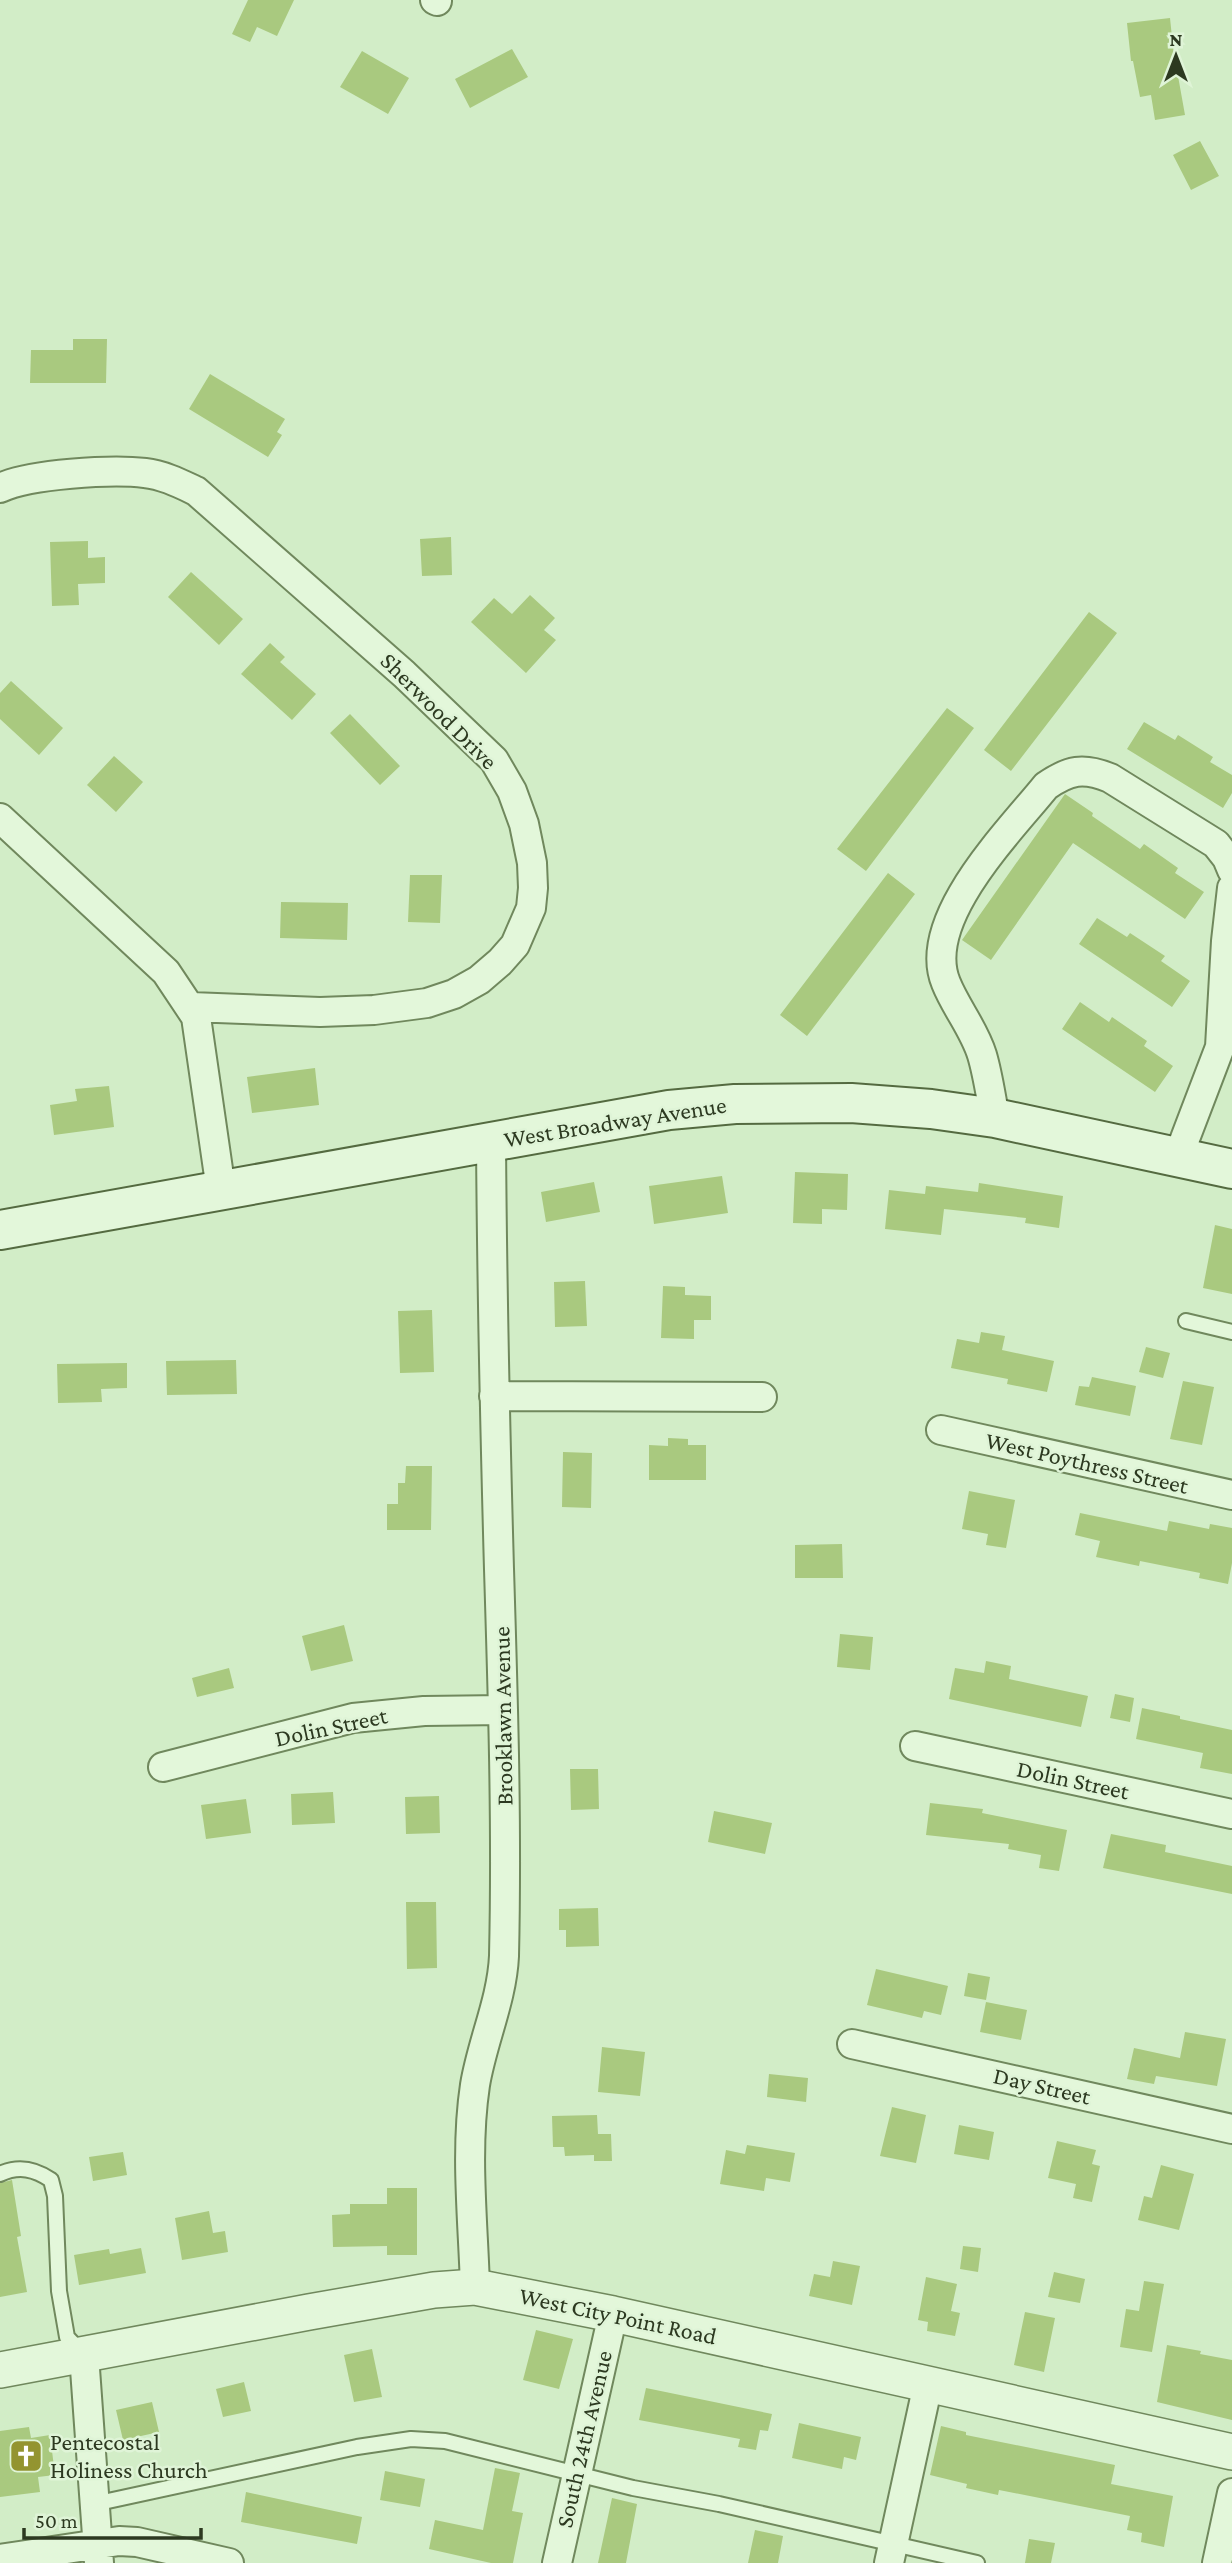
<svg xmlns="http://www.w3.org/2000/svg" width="1232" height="2563" viewBox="0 0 1232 2563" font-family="'Crimson Pro',serif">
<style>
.building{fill:#a9c97f}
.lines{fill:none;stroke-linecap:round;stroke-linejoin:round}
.service-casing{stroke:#70885d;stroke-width:18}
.minor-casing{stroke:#70885d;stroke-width:32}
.tertiary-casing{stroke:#70885d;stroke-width:38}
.secondary-casing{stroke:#546a40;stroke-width:42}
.service{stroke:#e3f7da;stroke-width:14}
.minor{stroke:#e3f7da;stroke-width:28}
.tertiary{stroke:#e3f7da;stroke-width:35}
.secondary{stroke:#e3f7da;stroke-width:38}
.labels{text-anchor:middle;stroke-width:5;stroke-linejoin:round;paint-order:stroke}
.street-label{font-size:24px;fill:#2c3920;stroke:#dff4d7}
.poi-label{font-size:24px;fill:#2c3920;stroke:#dff4d7;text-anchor:start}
</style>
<rect width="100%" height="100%" fill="#d2edc7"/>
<path class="building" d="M248,0h46l-17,36 -20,-9 -7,15 -18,-8z
M1170,18l6,58h2l7,39 -30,5 -4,-25 -11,2 -7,-36h-2l-4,-38z
M512,49l16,28 -58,31 -15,-29z
M362,51l47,27 -21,36 -48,-27z
M1200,141l19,35 -28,14 -18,-35z
M73,339h34l-1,44h-76l1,-33h42z
M210,374l75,45 -8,13 5,3 -14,22 -79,-48z
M451,537l1,38 -30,1 -2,-37z
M88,541v17l17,-1v26l-27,1 1,21 -27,1 -2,-64z
M191,572l52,47 -24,26 -51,-48z
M530,595l25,23 -11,12 12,10 -30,33 -55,-51 23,-24 18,16z
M1089,612l28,21 -106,138 -27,-21z
M270,643l15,14 -5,5 36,32 -24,26 -51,-46z
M11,681l52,47 -24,27 -39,-36v-26z
M947,708l27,20 -108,143 -29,-22z
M350,714l50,52 -20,19 -50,-52z
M1144,722l31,18 3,-5 35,22 -3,5 22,13v18l-9,15 -96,-59z
M114,756l29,26 -27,30 -29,-27z
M1065,794l28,19 -1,3 48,33 4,-5 34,24 -3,5 29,19 -19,27 -112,-76 -82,117 -29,-20z
M888,873l27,21 -108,142 -27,-21z
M410,875h32l-2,48 -32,-1z
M281,902l67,1 -1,37 -67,-2z
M1097,918l30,19 3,-4 35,23 -4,5 29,20 -18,26 -93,-63z
M1080,1002l29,20 3,-5 35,24 -3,5 29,20 -18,26 -93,-63z
M315,1068l4,37 -67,8 -5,-36z
M109,1086l5,41 -60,8 -4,-30 27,-4 -2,-12z
M795,1172l53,2 -1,36 -25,-1v15l-29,-1z
M722,1176l6,37 -74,11 -5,-38z
M594,1182l6,30 -54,10 -5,-30z
M979,1183l84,13 -4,32 -34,-5 1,-5 -82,-9 -3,26 -56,-6 4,-39 36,4 1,-8 52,6z
M1215,1225l17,4v65l-29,-6z
M585,1281l2,45 -32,1 -1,-45z
M663,1286l22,1v8l26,1v24h-17v19l-33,-1z
M432,1310l2,62 -34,1 -2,-62z
M981,1332l24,4 -3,14 52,11 -7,31 -40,-8 1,-5 -57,-11 6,-29 22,4z
M1146,1347l24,6 -7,25 -24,-6z
M236,1360l1,34 -70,1 -1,-34z
M127,1363v25l-26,1 1,13 -44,1 -1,-39z
M1092,1377l44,9 -6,30 -55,-11 4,-19 10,1z
M1183,1381l31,6 -12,58 -32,-6z
M668,1438l20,1v6h18v35h-57v-35l19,1z
M563,1452l29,1 -1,55 -29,-1z
M406,1466h26l-1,64h-44v-26h11v-21h7z
M969,1491l46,9 -9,48 -20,-3 2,-11 -26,-5z
M1080,1513l87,18 2,-10 40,8 1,-5 22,4v35l-4,21 -29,-6 1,-5 -60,-12 -1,5 -43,-9 4,-16 -25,-6z
M842,1544l1,34h-48v-33z
M344,1625l9,36 -42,10 -9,-35z
M840,1634l33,3 -3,33 -33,-3z
M986,1661l25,5 -2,13 79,17 -7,31 -132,-28 6,-31 29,5z
M229,1668l5,20 -37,9 -5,-19z
M1115,1694l19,4 -4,24 -20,-4z
M1142,1708l38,8v3l52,11v44l-32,-6 3,-15 -67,-14z
M570,1769h28l1,40 -28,1z
M333,1792l2,31 -43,2 -1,-31z
M439,1796l1,37 -34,1 -1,-37z
M246,1799l5,34 -45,6 -5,-34z
M930,1803l53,6 -1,4 85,17 -8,41 -20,-3 2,-13 -33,-6 1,-5 -83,-9z
M714,1811l58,12 -7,31 -57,-12z
M1111,1834l55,11 -1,7 67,14v28l-129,-26z
M406,1902h30l1,66 -30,1z
M598,1908l1,38 -33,1v-17h-7v-21z
M876,1969l72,17 -7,29 -17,-4 -2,7 -55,-13z
M968,1973l22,4 -4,23 -22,-4z
M986,2002l41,8 -6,30 -41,-8z
M1185,2032l41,7 -9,47 -61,-10 -2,8 -27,-5 7,-31 46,10z
M602,2047l43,5 -5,44 -42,-4z
M769,2074l39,4 -2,24 -39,-5z
M892,2107l34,8 -10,48 -36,-7z
M597,2115l1,19h13l1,27h-18v-6l-29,1 -1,-9h-11l-1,-31z
M959,2125l35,7 -5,28 -35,-6z
M1057,2141l39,9 -4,14 8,2 -8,36 -19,-4 3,-14 -28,-6z
M747,2145l48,8 -5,29 -24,-4 -2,13 -44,-7 6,-34 19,4z
M123,2152l4,23 -34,6 -4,-24z
M1161,2165l33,9 -15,56 -41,-10 6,-24 8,2z
M12,2180l9,56 -4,1 10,55 -27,5v-114z
M387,2188h30v67h-30v-9l-54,1 -1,-32 18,-1v-10h37z
M209,2211l4,22 12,-2 3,21 -46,8 -7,-42z
M963,2246l18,2 -3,24 -18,-3z
M141,2248l5,25 -67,12 -5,-30 35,-6 1,5z
M833,2261l27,5 -8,39 -43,-9 5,-22 16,3z
M1054,2272l31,7 -5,24 -32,-6z
M926,2277l31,7 -6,27 9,2 -5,23 -28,-5 1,-9 -10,-2z
M1144,2281l20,3 -12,68 -32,-5 6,-38 13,2z
M1025,2312l30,6 -11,54 -30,-7z
M536,2330l37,9 -14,50 -36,-9z
M1167,2345l34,6 -1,3 32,6v60l-75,-18z
M372,2349l10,48 -28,5 -10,-47z
M244,2382l7,29 -28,6 -7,-28z
M646,2388l126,26 -4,17 -8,-1 -4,20 -18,-3 2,-8 -101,-19z
M152,2402l7,30 -36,8 -7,-30z
M799,2423l62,14 -5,23 -12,-3 -2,12 -50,-11z
M941,2426l25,6v3l149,30 -4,19 62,12 -9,51 -23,-5 1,-9 -15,-3 3,-14 -131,-26 -1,5 -32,-7 1,-4 -37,-9z
M29,2427l2,11 19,-3 5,40 -17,2 2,15 -40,5v-66z
M495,2468l25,5 -8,38 11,2 -10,50h-22l-62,-14 6,-29 48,10z
M385,2471l40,8 -5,28 -40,-7z
M246,2492l116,25 -5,27 -116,-22z
M612,2498l25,6 -11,59h-28z
M755,2530l28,6 -5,27h-30z
M1029,2539l26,4 -4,20h-26z"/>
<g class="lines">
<defs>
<path id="service" d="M1186,1321l46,11
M0,2174c19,-9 35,-5 51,6l4,16 4,95 8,46 16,17
M94,2504l263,-57 54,-8 34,2 188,47 86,16 258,59"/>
<path id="minor" d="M435,0l2,1
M0,488c29,-14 112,-19 145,-15 18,2 34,10 51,18l208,183 90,86 18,31 12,33 8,39 1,25 -2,20 -16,37 -15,17 -21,18 -25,14 -27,9 -53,7 -54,2 -129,-5
M0,818l166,154 30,45 25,173
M995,1118c-4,-20 -7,-43 -13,-63 -8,-26 -26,-47 -36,-72 -26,-63 63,-151 100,-197 23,-16 37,-19 64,-8l106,66 11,14 5,12
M1178,1157l42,-110 6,-106 6,-53
M494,1396l268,1
M941,1430l291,65
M915,1746l317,68
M163,1767l190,-49 71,-7 79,-1
M852,2044l380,85
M475,2287c-2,-66 -10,-136 0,-202 7,-43 27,-85 29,-129 3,-129 -1,-258 -5,-387 -4,-143 -7,-285 -8,-428
M84,2355l15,208
M0,2559l119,-18 18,1 92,21
M557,2563l56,-249
M889,2563l39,-179
M1217,2563l15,-70"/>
<path id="tertiary" d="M0,2370l309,-58 125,-22 41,-3 138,27 619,138"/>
<path id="secondary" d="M0,1230l669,-120 66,-6 116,-1 80,6 64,9 237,51"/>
</defs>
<use href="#service" class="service-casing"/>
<use href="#minor" class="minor-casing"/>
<use href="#tertiary" class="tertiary-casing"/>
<use href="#secondary" class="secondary-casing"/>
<use href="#service" class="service"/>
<use href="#minor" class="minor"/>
<use href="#tertiary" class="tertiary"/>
<use href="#secondary" class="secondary"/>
</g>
<defs>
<symbol id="church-square" viewBox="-11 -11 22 22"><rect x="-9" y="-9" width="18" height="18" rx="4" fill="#939430" stroke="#dff4d7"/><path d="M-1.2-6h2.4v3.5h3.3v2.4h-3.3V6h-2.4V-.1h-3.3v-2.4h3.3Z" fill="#fff"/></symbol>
</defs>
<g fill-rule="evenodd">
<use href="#church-square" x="7" y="2437" width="38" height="38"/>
</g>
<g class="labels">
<g class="street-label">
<text transform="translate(439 711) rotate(45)" y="8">Sherwood Drive</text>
<text transform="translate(615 1122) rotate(-9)" y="8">West Broadway Avenue</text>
<text transform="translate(1087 1463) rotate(13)" y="8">West Poythress Street</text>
<text transform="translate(503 1716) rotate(-91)" y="8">Brooklawn Avenue</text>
<text transform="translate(331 1727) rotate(-12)" y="8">Dolin Street</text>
<text transform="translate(1073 1780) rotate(12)" y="8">Dolin Street</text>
<text transform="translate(1042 2086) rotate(13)" y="8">Day Street</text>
<text transform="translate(618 2316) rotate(12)" y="8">West City Point Road</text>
<text transform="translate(584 2439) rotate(-77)" y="8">South 24th Avenue</text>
</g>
<g class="poi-label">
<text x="50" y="2450">Pentecostal<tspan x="50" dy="28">Holiness Church</tspan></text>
</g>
</g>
<g transform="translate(1176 56)" stroke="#dff4d7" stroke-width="5" paint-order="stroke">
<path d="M0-5L12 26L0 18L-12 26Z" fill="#2c3920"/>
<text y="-10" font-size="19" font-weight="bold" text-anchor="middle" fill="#2c3920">N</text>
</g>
<path d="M24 2528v10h177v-10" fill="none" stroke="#2c3920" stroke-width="3.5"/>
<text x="35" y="2528" font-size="21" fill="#2c3920" stroke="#dff4d7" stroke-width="5" paint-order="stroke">50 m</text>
</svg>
